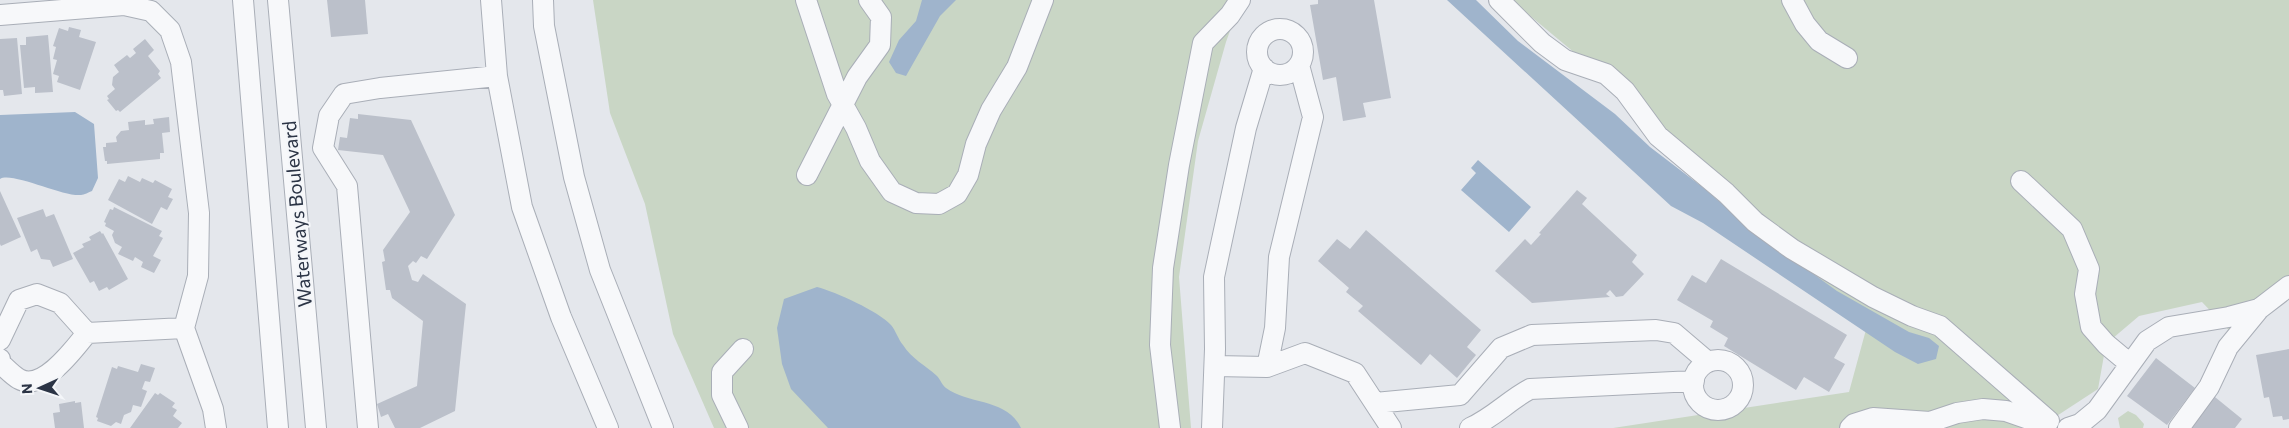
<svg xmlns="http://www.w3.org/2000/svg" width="2289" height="428" viewBox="0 0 2289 428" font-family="Commissioner,sans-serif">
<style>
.green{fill:#c9d6c5}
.water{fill:#9fb4cc}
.building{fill:#bbc0ca}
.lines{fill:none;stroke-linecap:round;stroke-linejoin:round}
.minor-casing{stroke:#a9aeb7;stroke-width:22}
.minor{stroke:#f7f8fa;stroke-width:20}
.labels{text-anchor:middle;stroke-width:4;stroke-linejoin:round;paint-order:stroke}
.street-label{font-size:19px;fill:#2b3445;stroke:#f4f6f9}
</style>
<rect width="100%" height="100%" fill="#e4e7ec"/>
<path class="green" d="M593,0h648l-15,42 -28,99 -19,136 12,151h-477l-41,-94 -28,-130 -35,-91z
M1511,0h778v287l-49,55 -38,-40 -63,14 -33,28 -8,45 -49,32 -17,7h-419l236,-36 18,-66 -90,-80 -201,-192z
M2128,411l8,4 8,9 -1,4h-23l-2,-10z"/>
<path class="water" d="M922,0h34l-16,16 -34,60 -10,-3 -7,-11 10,-22 17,-19z
M1447,0h29l42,41 97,73 35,33 55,42 46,40 86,62 72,41 20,6 10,8 -3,13 -18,5 -23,-12 -192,-129 -32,-17z
M75,112l19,12 4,54 -6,13c-3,1 -8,4 -11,4 -18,2 -70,-24 -81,-16v-64z
M1478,160l53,47 -22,25 -48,-42 15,-17 -5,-5z
M817,287c19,5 61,24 74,38 5,6 7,14 12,20 9,14 22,20 34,31 3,3 5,9 9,12 23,17 61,10 75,40h-193l-37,-39 -9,-25 -5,-36 7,-29z"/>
<path class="building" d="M327,0h38l3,34 -37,3z
M1318,0h56l17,98 -28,5 3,14 -23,4 -7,-44 -13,3 -13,-75 8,-1z
M69,27l12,3 -2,7 17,5 -16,48 -23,-8 2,-6 -6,-2 4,-14 -4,-1 3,-12 -3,-1 6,-18 9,3z
M48,35l5,57 -18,1v-6l-11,1 -4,-43h6v-8z
M17,38l5,56 -18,2 -1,-6h-3v-51z
M145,39l9,11 -6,6 12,15 -2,3 3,4 -41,34 -2,-2 -2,1 -9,-11 2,-1 -2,-3 8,-7 -3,-4 1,-8 6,-5 -5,-7 13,-10 3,3 6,-5 -3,-4z
M358,114l53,6 44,95 -28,44 -6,-3 -5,7 -3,-2 -5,5 4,14 6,2 5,-8 43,30 -11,107 -35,17h-25l-7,-14 -7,3 -4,-13 40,-18 6,-65 -31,-23 -2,-8h-4l-4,-28 3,-1 -2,-11 27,-38 -27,-57 -45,-5 2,-13 7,1 3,-20 8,1z
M169,117l1,15 -8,1 2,20h-4v6l-53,5v-3h-2l-2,-14h3v-4l11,-1 -1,-5 5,-6 8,-1 -1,-8 17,-2v5l9,-1 -1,-5z
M128,176l12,6 2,-4 11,5 2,-3 17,9 -4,8 5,2 -6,11 -6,-3 -9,17 -44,-24 11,-21 6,3z
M1577,190l10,8 -5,6 55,51 -5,7 12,12 -21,22 -7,1 -6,-7 -4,4 4,3 -78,6 -37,-32 30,-32 6,6 10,-11 -2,-1z
M0,191l21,46 -20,9 -1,-2z
M114,207l48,24 -3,5 4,2 -10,18 8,4 -7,13 -13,-6 2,-5 -8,-5 -2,4 -15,-7 4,-7 -7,-4 -3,-8 2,-4 -9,-5 1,-3 -2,-1 6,-13 3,1z
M43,209l3,8 8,-3 19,45 -20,8 -3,-7 -9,-1 -4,-10 -6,3 -14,-34z
M1366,230l115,100 -14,17 9,8 -19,23 -27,-24 -9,11 -63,-54 5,-5 -17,-14 3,-4 -31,-27 19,-22 13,10z
M100,231l2,3 1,-1 25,46 -19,11 -2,-3 -8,4 -5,-10 -4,2 -17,-30 11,-6 -2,-3 9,-4 -2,-3z
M1721,259l126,76 -13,23 11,6 -16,28 -25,-15 -8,13 -72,-44 4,-8 -18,-11 3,-6 -36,-21 15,-25 14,8z
M2289,349v70l-6,1 -1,-4 -9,1 -4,-20 -5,1 -8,-43z
M2156,358l39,30 -28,37 -40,-29z
M141,364l14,4 -5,14 -5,-1 -3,8 5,2 -6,16 -8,-2 -2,7 -7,3 -3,9 -5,-2 -5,4 -14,-5 1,-3 -2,-1 16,-50 5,2 1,-3 20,6z
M155,393l3,2 2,-2 15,10 -3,4 5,3 -4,6 9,7 -4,5h-48z
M2210,393l32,26 -7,9h-52z
M75,401v2l6,-1 3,26h-29l-2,-15 7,-1 -1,-8z"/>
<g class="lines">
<defs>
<path id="minor" d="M243,0l35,428
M278,0l38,428
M491,0l6,76 25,131 39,110 47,111
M543,0l1,26 30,151 26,93 63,158
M806,0l31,94 19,34 14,33 22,31 24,11 23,1 18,-10 11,-19 8,-31 15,-34 26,-43 26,-67
M1499,0l43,43 23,17 41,14 19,17 33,45 68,57 29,29 37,27 81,48 39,19 28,10 109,95 -6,3 -37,-13 -23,-2 -26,4 -27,9 -57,-4 -19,6 -4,4
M1792,0l13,24 14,17 28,17
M0,15l124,-10 27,6 19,19 11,32 18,151 -1,63 -14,52 29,81 3,19
M1257 52a23 23 0 1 1 46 0a23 23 0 1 1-46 0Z
M1299,65l14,52 -34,140 -4,71 -8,39 38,-14 50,20 36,55
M807,175l50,-98 23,-32 1,-28 -12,-17
M2021,181l51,48 17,40 -4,25 6,33 15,17 24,20
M87,333l97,-5
M0,340l19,-40 18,-6 23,9 27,30
M0,359v4c6,5 12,12 19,16 24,13 55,-30 68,-46
M1693 385a25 25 0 1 1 50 0a25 25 0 1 1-50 0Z
M1215,366l52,1
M1375,403l85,-8 41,-47 31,-13 124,-5 18,3 34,29
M368,428l-21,-242 -24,-38 6,-32 15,-22 36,-6 117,-12
M738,428l-16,-33v-23l21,-23
M1170,428l-10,-83 3,-77 16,-103 24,-122 27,-28 10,-15
M1212,428l3,-79 -1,-72 32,-149 18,-60
M1470,428c23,-10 39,-28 60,-39l164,-8
M2068,428l12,-4 17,-14 50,-69 22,-14 60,-10 30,-8 30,-23
M2179,428l30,-41 19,-40 32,-39"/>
</defs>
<use href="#minor" class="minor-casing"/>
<use href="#minor" class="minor"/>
</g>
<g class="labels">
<g class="street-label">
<text transform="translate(297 214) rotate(-95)" y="7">Waterways Boulevard</text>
</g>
</g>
<g transform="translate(40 388) rotate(267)" stroke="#f4f6f9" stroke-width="4" paint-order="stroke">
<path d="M0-4L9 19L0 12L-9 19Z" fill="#2b3445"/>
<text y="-8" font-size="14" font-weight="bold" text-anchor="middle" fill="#2b3445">N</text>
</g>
</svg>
